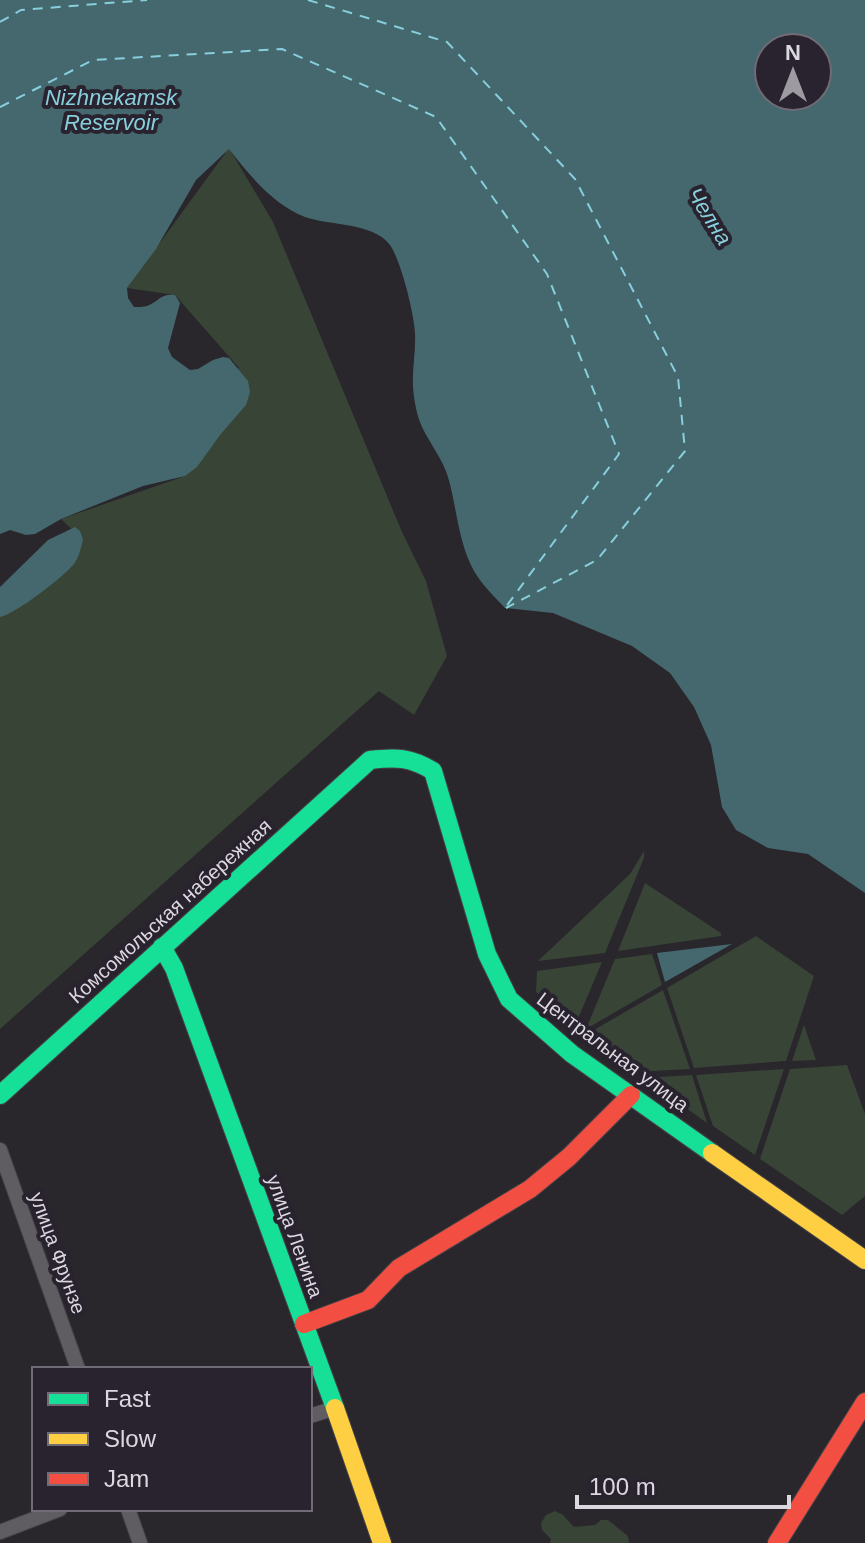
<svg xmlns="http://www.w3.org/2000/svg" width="865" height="1543" viewBox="0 0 865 1543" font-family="Arial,sans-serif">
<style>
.green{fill:#374436}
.water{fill:#45686e;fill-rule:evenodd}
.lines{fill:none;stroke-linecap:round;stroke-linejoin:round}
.ferry{stroke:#87cfdc;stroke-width:2;stroke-dasharray:10 8;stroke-linecap:butt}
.street-casing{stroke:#464449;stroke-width:16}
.fast-casing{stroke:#464449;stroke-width:20}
.slow-casing{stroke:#464449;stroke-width:20}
.jam-casing{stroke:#464449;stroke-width:20}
.street{stroke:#605d62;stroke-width:14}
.fast{stroke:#16e098;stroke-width:18}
.slow{stroke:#ffcf43;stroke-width:18}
.jam{stroke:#f24e42;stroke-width:18}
.labels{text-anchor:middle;stroke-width:8;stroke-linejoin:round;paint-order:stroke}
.street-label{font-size:20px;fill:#dcd8e0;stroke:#29232f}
.water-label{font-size:22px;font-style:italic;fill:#87cfdc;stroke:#29232f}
</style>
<rect width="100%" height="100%" fill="#29262c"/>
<path class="green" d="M229,148l44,74 129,310 24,49 21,75 -33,59 -35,-24 -379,338v-413l83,-76 -22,-21 124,-43 54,-108 -64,-73 -48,-7z
M644,851v7l-39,95 -67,8 92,-87z
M645,883l76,50v3l-103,15z
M756,936l58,40 -28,85 -92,7 -27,-80z
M652,954l10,31 -76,44 29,-70z
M602,962l-27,64 -39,-34 1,-21z
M663,990l27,79 -55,3 -48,-38z
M804,1025l12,35 -24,1z
M847,1065l18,49v82l-23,19 -82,-56 30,-90z
M784,1069l-29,86 -42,-29 -17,-51z
M692,1075l15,48 -63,-45z
M555,1511l8,4 11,12 21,-2 6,-5h7l20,16 1,7h-79l1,-4 -9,-9 -1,-7 5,-8z"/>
<path class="water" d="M0,0h865v893l-57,-39 -40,-6 -32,-18 -14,-23 -11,-62 -17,-38 -24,-34 -38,-27 -79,-33 -48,-5c-11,-12 -23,-23 -31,-37 -16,-29 -17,-63 -26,-94 -5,-17 -17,-32 -25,-48 -6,-12 -9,-28 -10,-42 -1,-18 3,-36 2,-54 -1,-20 -14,-72 -25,-88 -17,-23 -60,-19 -85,-28 -31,-12 -56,-42 -76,-68l-33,31 -40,69 -29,39 1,10 6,9c3,0 10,0 13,-1 11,-4 14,-13 28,-11l5,8 -12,45 4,9 18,13 8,-1 15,-9 10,-3 6,1 19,23 2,11 -4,13 -26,30 -23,32 -12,9 -42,10 -82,33 -26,15 -9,1 -16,-5 -10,4zM817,48v48h-48v-48z
M75,527l5,4 3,9c-2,8 -4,17 -9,24 -12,14 -57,49 -74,53v-30l48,-47z
M732,944l-67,38 -8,-29z"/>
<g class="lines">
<path class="ferry" d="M308,0l139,42 128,137 103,198 7,74 -88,109 -91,48
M0,22l21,-12 126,-10
M0,107l93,-47 189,-11 154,68 111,157 72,180 -114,154"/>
<defs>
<path id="street" d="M0,1150l78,219
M310,1416l25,-8
M128,1509l12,34
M0,1532l60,-23"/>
<path id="fast" d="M162,947l12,21 161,440
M0,1095l370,-335c26,-3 40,-3 63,11l54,183 22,45 63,55 140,99"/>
<path id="slow" d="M712,1153l153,107
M335,1408l47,135"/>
<path id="jam" d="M304,1324l64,-24 31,-32 131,-79 39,-32 62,-62
M777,1543l88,-141"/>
</defs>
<use href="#street" class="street-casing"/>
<use href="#fast" class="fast-casing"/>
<use href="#slow" class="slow-casing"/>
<use href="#jam" class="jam-casing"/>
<use href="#street" class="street"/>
<use href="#fast" class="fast"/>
<use href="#slow" class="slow"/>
<use href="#jam" class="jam"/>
</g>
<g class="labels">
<g class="street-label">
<text transform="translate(170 911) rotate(-42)" y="7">Комсомольская набережная</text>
<text transform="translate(613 1052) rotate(37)" y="7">Центральная улица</text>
<text transform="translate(295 1236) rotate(70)" y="7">улица Ленина</text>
<text transform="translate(58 1253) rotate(70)" y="7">улица Фрунзе</text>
</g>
<g class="water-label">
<text x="111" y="105">Nizhnekamsk<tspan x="111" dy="25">Reservoir</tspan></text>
<text transform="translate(710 216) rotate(58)" y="8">Челна</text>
</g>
</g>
<rect x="32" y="1367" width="280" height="144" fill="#29232f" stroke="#716b76" stroke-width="2"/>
<rect x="48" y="1393" width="40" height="12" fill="#16e098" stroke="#716b76" stroke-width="2"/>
<text x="104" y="1407" font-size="24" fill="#dcd8e0">Fast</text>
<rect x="48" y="1433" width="40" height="12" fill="#ffcf43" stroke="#716b76" stroke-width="2"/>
<text x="104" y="1447" font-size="24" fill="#dcd8e0">Slow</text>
<rect x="48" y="1473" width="40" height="12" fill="#f24e42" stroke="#716b76" stroke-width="2"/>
<text x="104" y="1487" font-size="24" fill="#dcd8e0">Jam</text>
<g transform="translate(793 72)"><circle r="38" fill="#29232f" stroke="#716b76" stroke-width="2"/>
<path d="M0-6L14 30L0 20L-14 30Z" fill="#9d9aa1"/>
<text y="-12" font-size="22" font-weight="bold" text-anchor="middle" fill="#dcd8e0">N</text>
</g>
<path d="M577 1495v12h212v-12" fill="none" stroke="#dcd8e0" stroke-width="4"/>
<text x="589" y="1495" font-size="24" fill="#dcd8e0" stroke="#29232f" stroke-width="6" paint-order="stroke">100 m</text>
</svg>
